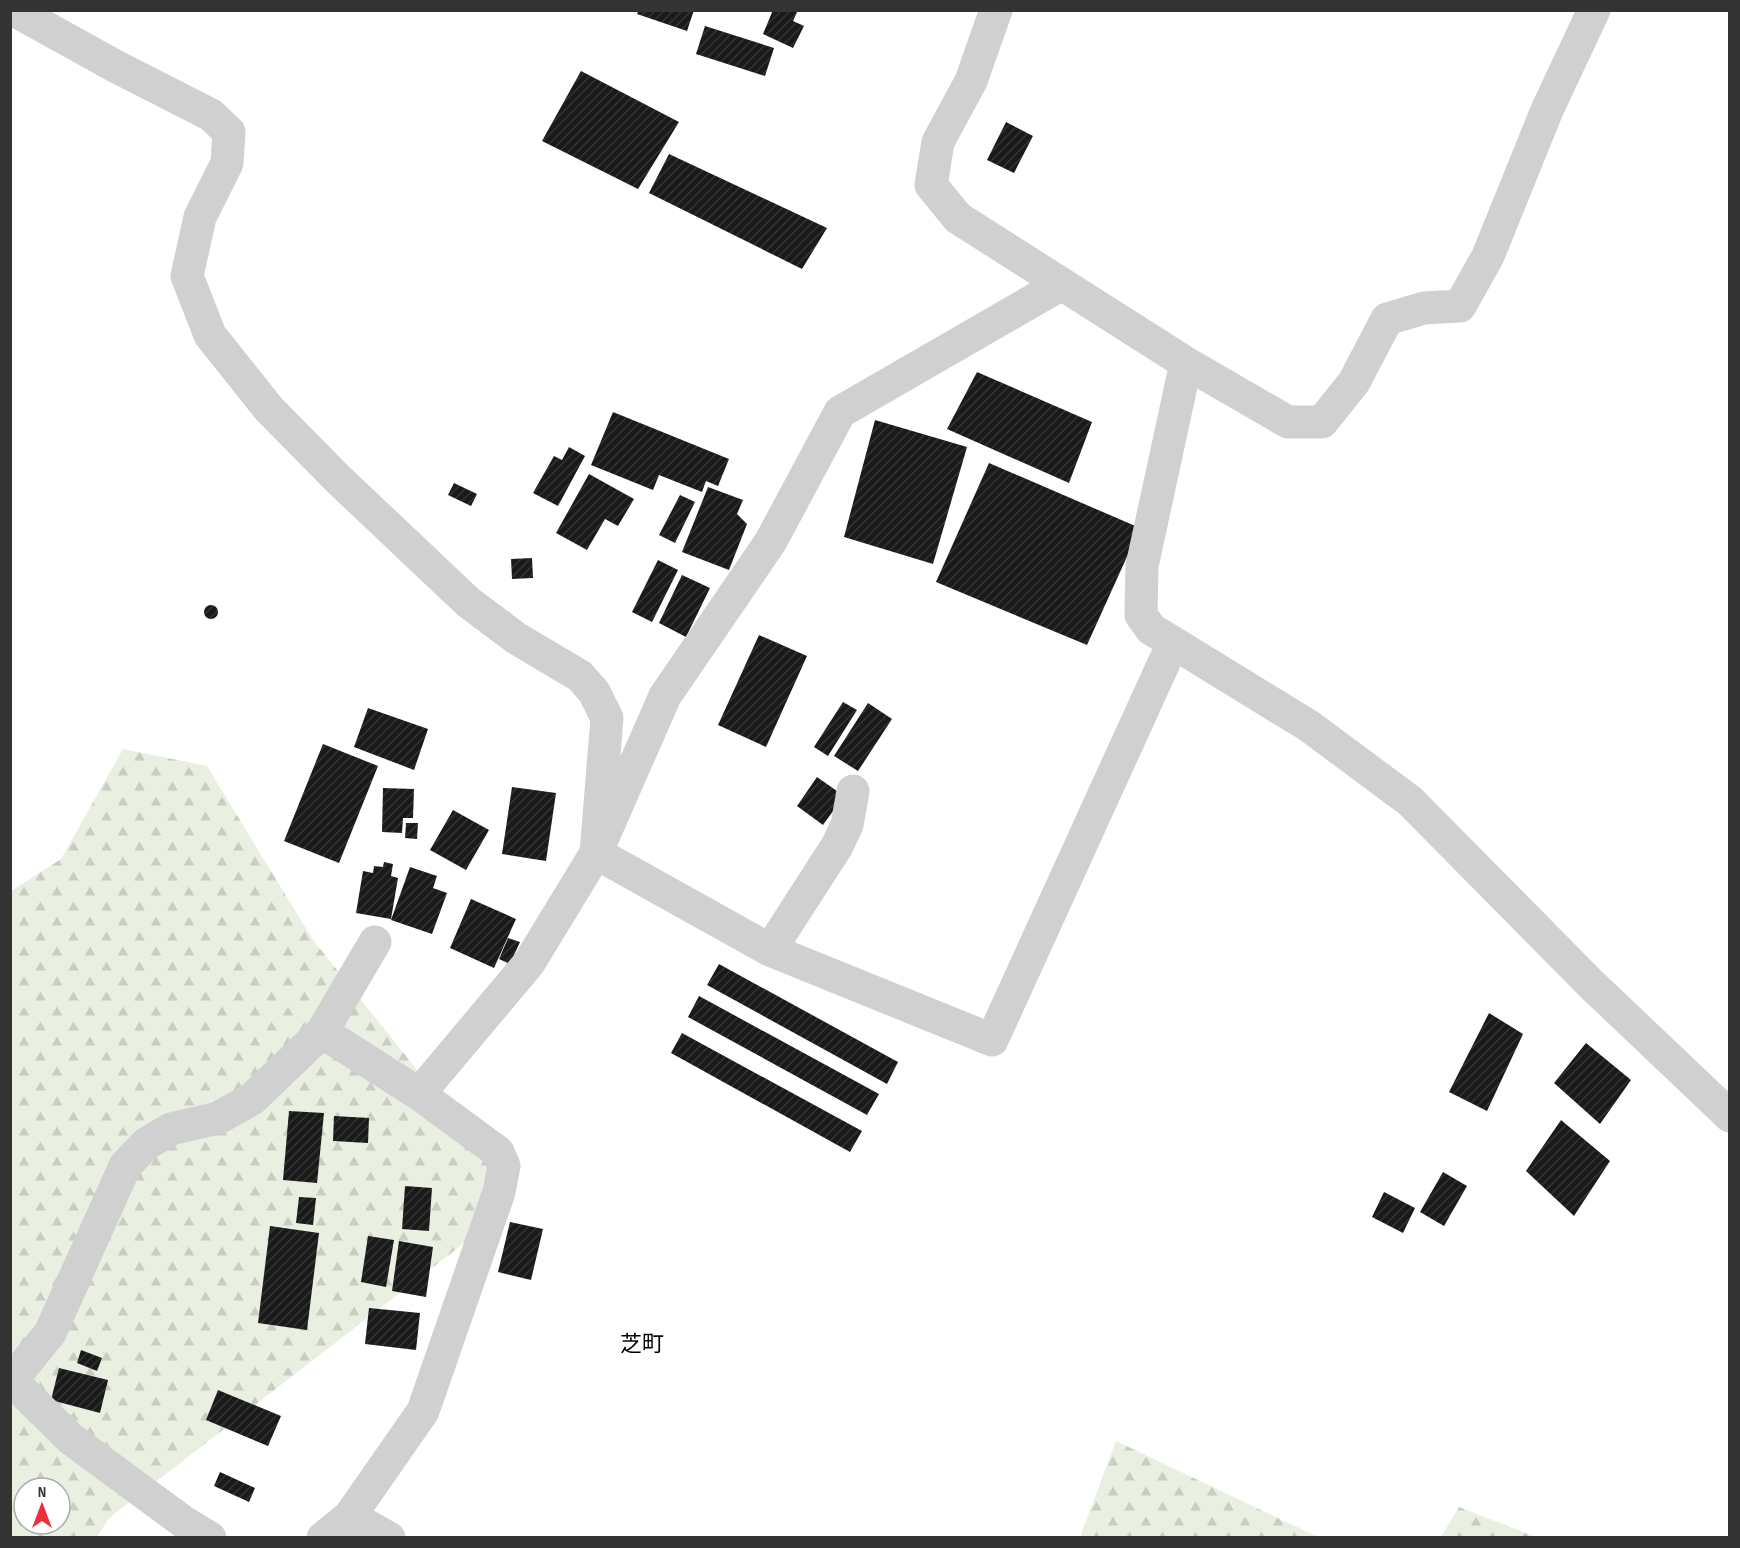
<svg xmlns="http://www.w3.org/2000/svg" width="1740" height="1548" viewBox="0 0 1740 1548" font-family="'Sofia Sans Condensed','Noto Sans JP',sans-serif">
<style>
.forest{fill:url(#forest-firs);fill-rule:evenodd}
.building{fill:url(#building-hatch)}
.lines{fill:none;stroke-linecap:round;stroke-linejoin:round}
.street{stroke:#d0d0d0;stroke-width:33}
.labels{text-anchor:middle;stroke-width:6;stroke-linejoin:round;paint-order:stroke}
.neighbourhood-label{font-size:22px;fill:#000;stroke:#fff}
</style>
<defs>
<pattern id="forest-firs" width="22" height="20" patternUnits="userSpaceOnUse" patternTransform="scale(1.5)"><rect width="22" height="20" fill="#e9f0e1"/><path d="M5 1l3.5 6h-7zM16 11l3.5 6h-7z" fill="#c8cec2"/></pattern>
<pattern id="building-hatch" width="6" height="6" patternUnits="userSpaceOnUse" patternTransform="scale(1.5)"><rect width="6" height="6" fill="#1a1a1a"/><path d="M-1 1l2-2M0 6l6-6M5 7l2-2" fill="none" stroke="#333"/></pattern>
</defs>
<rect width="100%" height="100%" fill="#fff"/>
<path class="forest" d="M123,749l84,17 106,174 174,217 -2,70 -376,291 -12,19 -86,1v-647l50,-32zM24,1488h36v36h-36z
M1116,1441l202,96h-238z
M1459,1507l77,30h-95z"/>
<path class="building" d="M639,10h55l-7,21 -50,-17z
M773,10h25l-5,11 11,5 -11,22 -30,-14z
M705,26l69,22 -9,28 -69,-22z
M581,71l98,51 -41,67 -96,-48z
M1006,122l27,14 -19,37 -27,-13z
M669,154l158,74 -25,41 -153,-76z
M977,372l115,50 -23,61 -122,-54z
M613,412l116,47 -11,27 -12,-5 -4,11 -43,-17 -6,15 -62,-25z
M875,420l92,27 -34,117 -89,-27z
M569,447l16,9 -27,50 -25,-13 21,-37 8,4z
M989,463l151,65 -53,117 -151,-63z
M589,474l45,25 -16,27 -13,-7 -18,31 -31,-17z
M454,483l23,11 -6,12 -23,-11z
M708,487l35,13 -6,14 10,10 -18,46 -47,-18z
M680,495l15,7 -20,41 -16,-8z
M532,558l1,20 -21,1 -1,-20z
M658,560l20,10 -26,52 -20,-10z
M682,575l28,13 -24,49 -27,-14z
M204 612a7 7 0 1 1 14 0a7 7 0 1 1-14 0Z
M759,635l48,21 -41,91 -48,-22z
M843,702l14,8 -29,46 -14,-9z
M868,703l24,16 -34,52 -24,-15z
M368,708l60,21 -14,41 -60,-23z
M323,744l55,22 -39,97 -55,-22z
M817,777l27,19 -21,29 -26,-19z
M512,787l44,6 -10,68 -44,-7z
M383,788l31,1 -1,29h-10l-1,15 -20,-1z
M453,810l36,20 -23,40 -36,-20z
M406,823h12l-1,16 -12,-1z
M384,862l9,2 -2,12 7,2 -7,41 -35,-6 7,-42 10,2 1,-7 9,1z
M410,867l27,9 -4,12 14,5 -15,41 -41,-14z
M471,899l45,20 -22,49 -44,-20z
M508,938l12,4 -10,22 -11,-5z
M719,964l179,98 -11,22 -180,-99z
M699,996l180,98 -12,21 -179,-98z
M1489,1013l34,21 -36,77 -38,-19z
M682,1033l180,98 -12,21 -179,-99z
M1586,1043l45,37 -31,44 -46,-41z
M289,1111l35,2 -7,70 -34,-3z
M334,1116l35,2 -1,25 -35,-2z
M1561,1120l49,41 -36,55 -48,-45z
M1443,1172l24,14 -23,40 -24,-14z
M405,1186l27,2 -3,43 -27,-2z
M1384,1192l31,16 -12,25 -31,-16z
M299,1197l17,1 -3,27 -17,-2z
M510,1222l33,7 -12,51 -33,-8z
M270,1226l49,7 -12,97 -49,-7z
M368,1236l26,4 -8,47 -25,-5z
M399,1241l34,6 -7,50 -34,-6z
M369,1308l51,5 -4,37 -51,-6z
M81,1350l21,8 -5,13 -20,-8z
M59,1368l49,12 -8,33 -49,-13z
M218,1390l63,26 -13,30 -62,-26z
M220,1472l35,16 -6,14 -35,-16z"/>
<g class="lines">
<path class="street" d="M14,10l101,56 96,49 18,17 -2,31 -27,54 -13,59 23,59 59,74 69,70 130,123 48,36 64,38 14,16 13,26 -11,135 174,97 222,90 181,-397
M996,10l-25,71 -33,61 -7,43 27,33 228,145 102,59h34l32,-40 33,-63 37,-11 36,-2 28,-50 59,-146 47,-100
M1186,363l-44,203 -1,49 10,14 158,97 101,75 181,183 139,132
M770,950l67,-104 10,-21 6,-34
M322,1032l97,62 79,58 6,14 -5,26 -76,219 -73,105 -27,22
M419,1094l110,-131 67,-110 69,-157 106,-155 69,-129 220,-127
M10,1379l61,60 114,84 25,15
M12,1380l38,-47 75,-167 21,-22 25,-15 47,-11 34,-19 70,-67 53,-90
M350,1516l39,22"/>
</g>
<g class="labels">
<g class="neighbourhood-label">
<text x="642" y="1351">芝町</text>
</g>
</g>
<rect width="1740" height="1548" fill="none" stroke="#333333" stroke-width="24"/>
<g transform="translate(42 1506)"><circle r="28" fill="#ffffff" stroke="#adadad" stroke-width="1.5"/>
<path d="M0-4.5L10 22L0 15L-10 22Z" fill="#f12d3b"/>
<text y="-9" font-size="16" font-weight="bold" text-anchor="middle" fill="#333333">N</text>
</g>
</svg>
